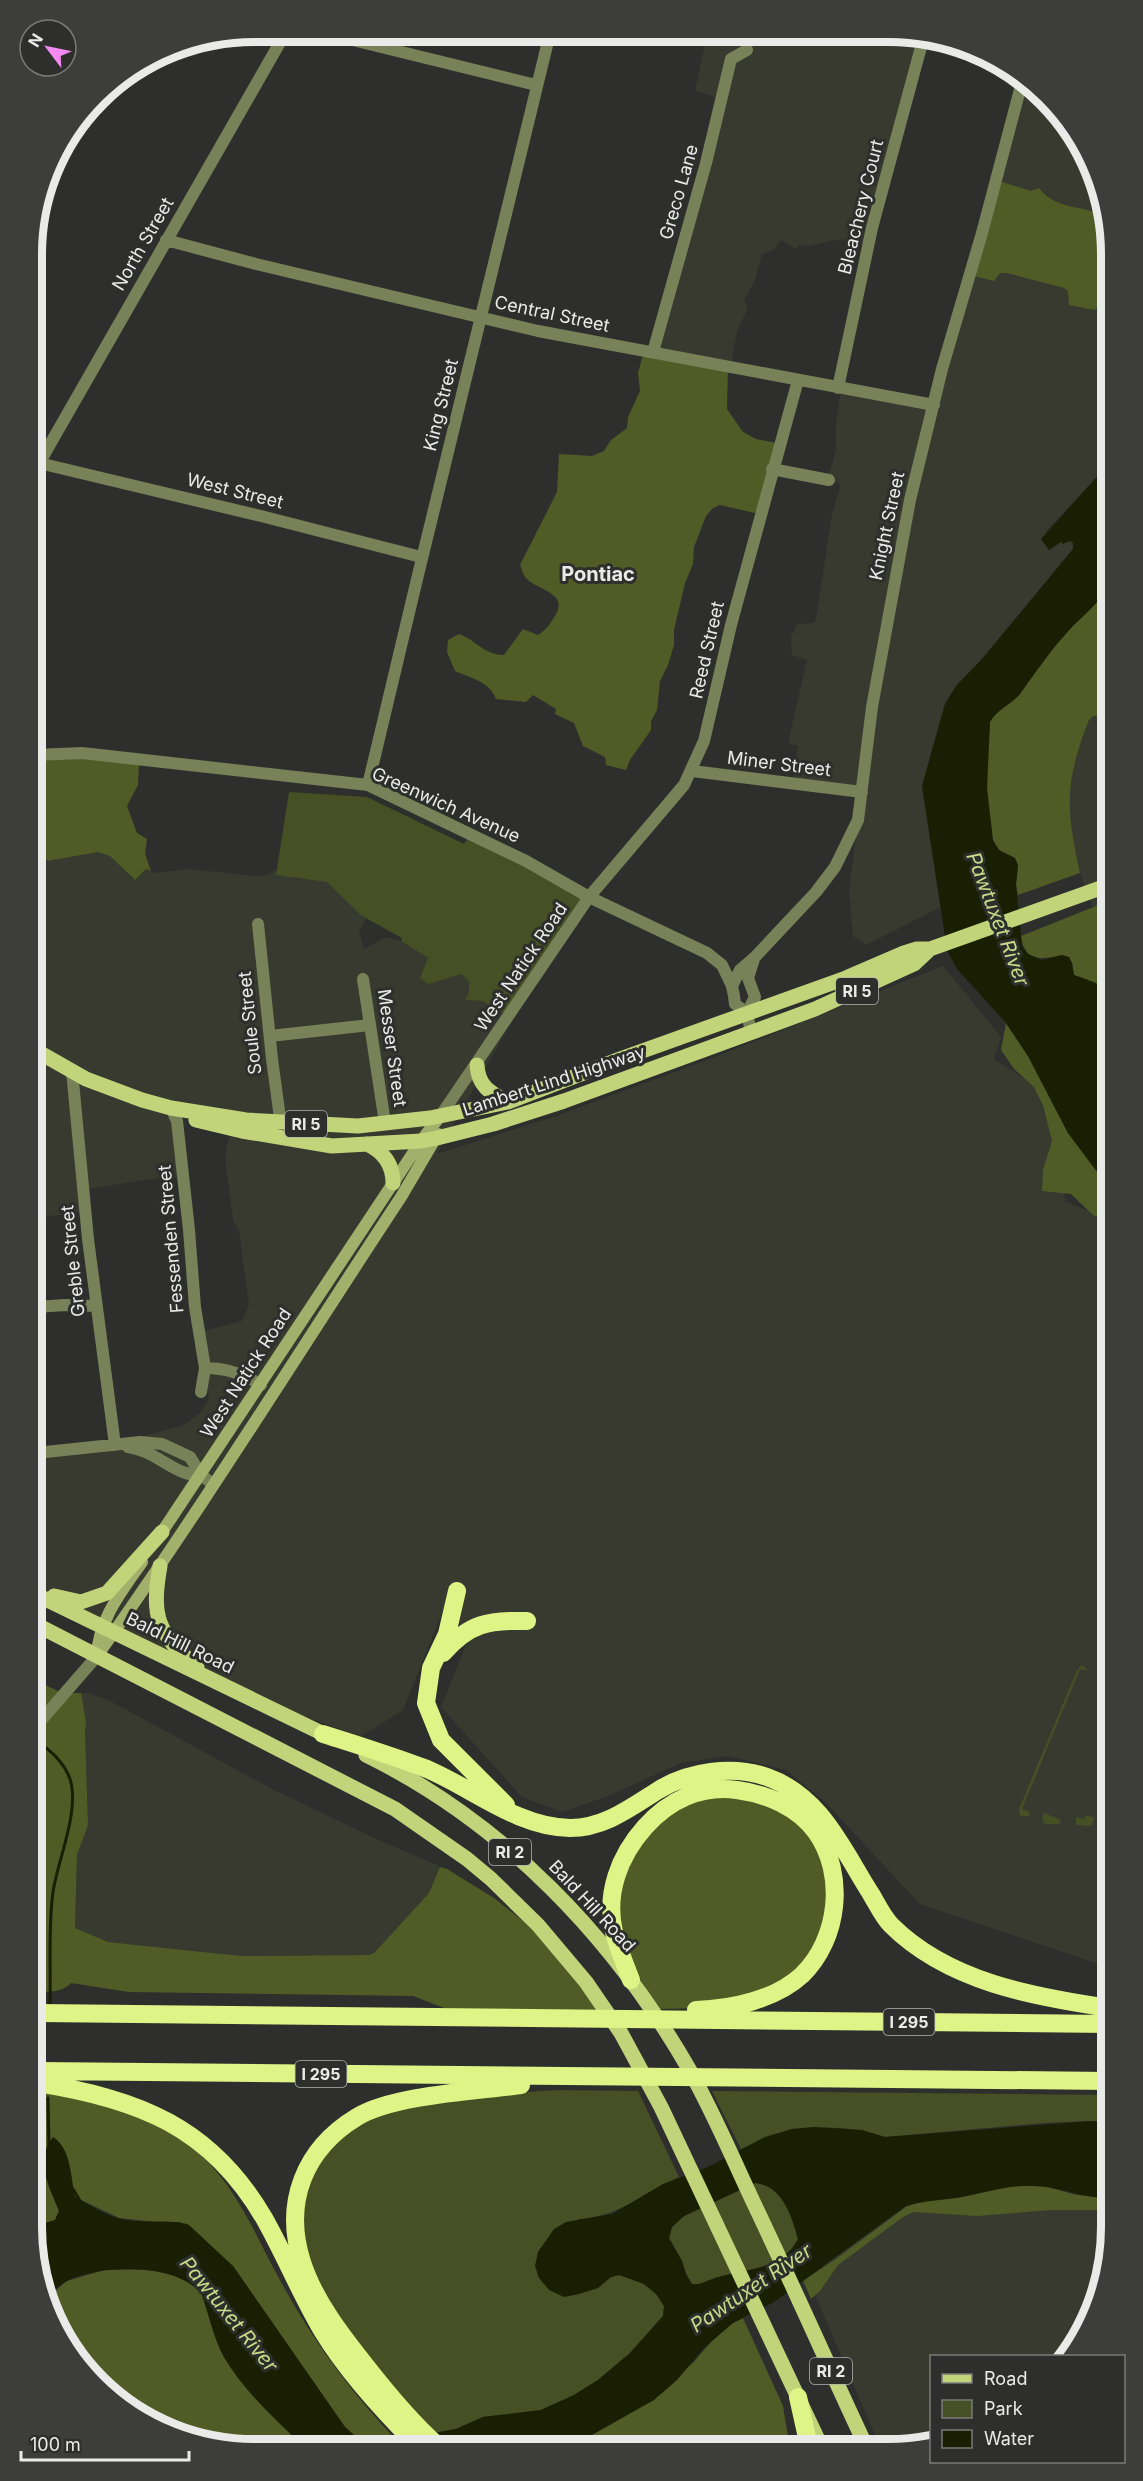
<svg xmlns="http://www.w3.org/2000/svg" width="1143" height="2481" viewBox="0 0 1143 2481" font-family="Inter,sans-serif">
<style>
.built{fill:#383a30}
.green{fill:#474f25}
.forest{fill:#515b26}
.water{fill:#1a1e03;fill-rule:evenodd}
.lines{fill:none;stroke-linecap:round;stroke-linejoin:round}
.stream{stroke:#1a1e03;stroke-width:3}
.minor{stroke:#788157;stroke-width:12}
.tertiary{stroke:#788157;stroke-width:12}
.secondary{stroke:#a2b06b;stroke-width:12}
.primary{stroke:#c2d47a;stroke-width:15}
.motorway{stroke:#dff486;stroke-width:18}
.labels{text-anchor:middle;stroke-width:6;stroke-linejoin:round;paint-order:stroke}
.shield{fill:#2e2f2c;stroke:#b2b3b0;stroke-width:1.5}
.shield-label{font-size:16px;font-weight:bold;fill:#eaebe9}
.street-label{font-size:18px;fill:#eaebe9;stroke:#2e2f2c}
.neighbourhood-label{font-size:20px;font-weight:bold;fill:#eaebe9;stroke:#2e2f2c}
.water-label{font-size:20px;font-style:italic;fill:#c9da88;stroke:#2e2f2c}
.rim{fill:none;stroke:#eaebe9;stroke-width:8}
</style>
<rect width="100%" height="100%" fill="#2e2f2c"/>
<path class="built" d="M707,34l216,2 -59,210 -24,-7 -31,7 -10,-1 -3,4 -15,-9 -9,11 -10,3 -7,26 -11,21 4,7 -11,23 -6,34 -73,-13 62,-254 -25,-7z
M1023,78l13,9 46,55 22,54v20l-8,-4 -36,-7 -21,-17 -8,4 -35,-12z
M1006,273l59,15 32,21 7,-12 1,171 -60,64 16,9h9l3,2v6l-91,110 -26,27 -11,18 -23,82 19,121 -75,38 -13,-9 -4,-43 12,-99 -68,-11 5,-37 -10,-3 19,-83 -15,-5 -1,-18 6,-13 17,-1 2,-4 16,-105 9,-30 -13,-7 8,-27v-27l5,-34 91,15 38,-129z
M1106,715v187l-13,6 -13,-35 -10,-47 -2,-28 7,-41 14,-37 4,-4z
M34,754l3,58 11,49 50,-9 12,4 25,24 11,-11 9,4 33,-4 67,7 12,-1 9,-5 22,9 29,1 40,37 -8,14 5,18 22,-12 15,4 27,17 34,16 7,7v11l-4,8 17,1 31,18 -76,135 119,-38 172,-64 215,-86 58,71 -7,22 41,26 16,50 15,67 41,16 3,750 -190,-64 -95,-102 -39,-32 -58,-14 -47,7 -73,33 -46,16 -40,-15 -81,-90 27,-67 -20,-42 -45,112 -43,27 -53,-20h-15l-255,-123 -1,-142 104,-15 44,-12 16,-12 9,-14 -9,-67 42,-11 7,-16 -10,-75 -6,-9 -8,-64 6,-27 -56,-21 8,68 -33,2 -62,10 -4,23 -49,6z
M81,1693h8l21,8 164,89 111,53 52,22 3,2 -11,26 -55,60 -5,2 -126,1 -31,-3 -104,-11 -29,-11 -4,-3 2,-74 11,-29 -3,-94 1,-9z
M905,2199l206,1v42l-16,70 -28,44h-135l-1,86h-53l-71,-166z"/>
<path class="green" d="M289,792l78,5 97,47 6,-9 119,62 -76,122 -31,-18 -17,-1 4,-8v-10l-7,-8 -34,10 -8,-6 8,-20 -27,-17 1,-3 -40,-22 -35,-34 -51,-7z
M1082,1665l7,6 -9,-2 -58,140 8,3 -1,4h-9l-1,-7 58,-139z
M1044,1813l17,7 -2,4h-14l-3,-6z
M1086,1815l9,3 -4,8 -15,-1v-8l8,2z
M558,2090l80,1 41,86c-35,16 -62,41 -101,42l19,69c5,-4 10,-10 16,-12 15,-5 47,15 51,30 0,3 -1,7 -1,10l-33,37 -32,27 -24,15 -33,15 -58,7 -27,12 -22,4 -63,-67 -56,-88 -14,-39 5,-54 36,-53 43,-21 128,-18z
M712,2091l398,4 1,28 -20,-2 -47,2 -159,14c-52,-16 -96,-12 -144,12z
M755,2183c27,2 37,33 43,56 -15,30 -51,30 -79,38 -10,2 -18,9 -27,7l-6,-10 -4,-13 -13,-23 3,-11 12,-11z"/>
<path class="forest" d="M996,180l35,11 8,-3c19,23 41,16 65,28v81l-9,13 -26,-5 -1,-14 -4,-3 -58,-15h-6l-6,8 -24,-6z
M644,351l84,13 -1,45 16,23 13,7 21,4 -18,71 -39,-9 -7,3 -7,8 -12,31 -1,17 -8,19 -11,47v15l-6,20 -8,16 -3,29 -6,11v9l-21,30 -4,10 -20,-5 -1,-8 -22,-11 -9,-23 -19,-9 1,-5 -23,-14 -7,7 -30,-3c-6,-17 -25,-21 -41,-28l-8,-19 1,-12 11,-6c17,6 25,21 45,21l19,-26 15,6c9,-6 13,-12 18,-21 12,-22 -20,-24 -30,-36 -3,-3 -4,-9 -6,-13l37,-73 2,-38 33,2 12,-5 7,-11 16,-12 1,-11 12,-26 -2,-18z
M1105,592l1,123 -13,1 -4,4c-25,64 -23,88 -9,153l-62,22 -2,-10 2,-20c-9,-7 -18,-13 -24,-22 -11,-20 -6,-96 -4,-121 7,-13 21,-17 30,-29 14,-18 27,-38 43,-56 13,-16 30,-28 42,-45z
M34,755l105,8 -1,22 -11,21 10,27 10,6 -2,15 6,17 -5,-2 -11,11 -25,-24 -12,-4 -50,9 -3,-3 -8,-46z
M1106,902l1,98c-4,-17 -19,-20 -33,-25l-2,-12 -10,-8c-22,5 -37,7 -41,-19z
M1006,1023l22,33 40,77 39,52v35l-14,-5 -22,-21 -29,-3 1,-21 9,-29 -9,-35 -9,-19 -20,-18 -13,-19z
M39,1682l23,11h19l5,29 -1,9 3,94 -11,30 -2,73 33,14 104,11 31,3 126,-1 5,-2 55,-60 11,-26 7,2 47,29 48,38 63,74 -145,4 -47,-18 -284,-4 -58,-9c-8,9 -22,9 -33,9l-1,-309z
M719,1787l73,23 37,51 -4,79 -55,54 -62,14 -48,1 -29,-27 -18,-73 33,-86z
M38,2091c47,10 98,18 139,45 59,40 75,96 109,155 31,56 70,107 114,153l-35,1 -20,-18 -112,-161 -53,-44 -15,1 -46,-5 -44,-21 -10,-46 -17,32 11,28 -4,9 -16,5z
M1015,2185l32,2 30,8 34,2v13h-60l-74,6 -64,-4 -10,5 -65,48 -18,26 -9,8 -8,-18 33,-22 70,-52 20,-7 32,-2z
M104,2270c32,0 77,-5 98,25 7,20 12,44 22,62 20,34 50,61 78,88h-91l-56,-19 -48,-32 -38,-44 -24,-51 22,-18z
M743,2318l40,88 6,37 -213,1 116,-80 26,-30 15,-11z"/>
<path class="water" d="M1105,468v124c-12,17 -29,29 -42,45 -16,18 -29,38 -43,57 -9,11 -23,15 -30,28l-3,66 6,52 6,10 16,8 3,7 -2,20 6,61 6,8 14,6 20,-5 7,2 3,6 2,12 22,8 9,9 2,193 -39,-52 -40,-77 -22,-33 -49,-54 -10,-19 -25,-164 23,-82 11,-18 26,-27 91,-110v-6l-3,-2 -7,3 -2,-2 -12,8 -8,-11z
M1091,2121l20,2v74c-22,3 -43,-7 -64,-10 -30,-5 -57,5 -87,10 -20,4 -34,3 -54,9l-132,96 -41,21 -29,25 -27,32 -23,20 -78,44h-170l28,-11 22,-4 27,-12 58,-7 33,-15 24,-15 32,-27 33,-37 1,-10 -8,-12 -12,-10 -25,-9 -8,2 -13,11 -19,6 -15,3 -15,-7 -10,-12 -4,-12 3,-14 16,-23 12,-7 46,-8 51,-30 45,-17 57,-30 27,-8 21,-2 49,3 23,7zM755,2183c27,2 37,33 43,56 -15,30 -51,30 -79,38 -10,2 -18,9 -27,7l-6,-10 -4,-13 -13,-23 3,-11 12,-11z
M53,2137c18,11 18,41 22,60 14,7 28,17 43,21 21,7 54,0 71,7l44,41 112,161 20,18h-63c-28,-27 -58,-54 -78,-88 -10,-18 -15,-42 -22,-62 -24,-33 -102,-31 -135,-14 -8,4 -15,12 -22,18l-6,-14v-60l16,-5 4,-9c-10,-25 -25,-50 -6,-74z"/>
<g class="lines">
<path class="stream" d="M37,1741c14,10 27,21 33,38 10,32 -12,80 -17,113 -5,36 -2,74 -3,111
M48,2098l1,49
M73,2189l7,12"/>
<path class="minor" d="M320,32l216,53
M166,240l90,24 282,67 396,74
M653,352l53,-189 25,-104 16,-9
M838,388l34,-160 52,-192
M39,463l222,53 160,41
M772,469l57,11
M33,474l253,-442
M692,771l170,21
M368,785c59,-251 121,-501 182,-752
M34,806l3,29
M258,924l14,135 8,59
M363,979l22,144
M747,1013l8,-16 -7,-19 6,-19
M751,1032l-4,-19 -12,-9 -1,-8 -2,-10 8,-16 15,-13 61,-65 19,-25 23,-47 14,-113 38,-207 32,-131 40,-136 41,-155
M270,1036l100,-11
M72,1071l16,168 27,206
M171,1108l6,13 12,109 6,77 10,61 -4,24
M441,1115l148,-218 95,-112 20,-44 27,-116 67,-245
M36,1307l29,-2 32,1
M205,1368c21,0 38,5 56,17
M128,1447c30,4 47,30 73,28
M36,1453l104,-11 22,2 28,13 11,18 12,9"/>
<path class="tertiary" d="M34,755l48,-2 286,32 158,76 63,36 118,56 15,12 10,21
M37,1725l60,-69"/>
<path class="secondary" d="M158,1538l263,-397 20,-26
M97,1656c1,-36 25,-65 45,-94
M97,1656c106,-149 203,-306 304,-459l37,-63"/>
<path class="primary" d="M35,1050l51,29 56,21 29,8 75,12 112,6 72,-8 78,-16 112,-43 226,-81 58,-25 13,-4h13l176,-63
M477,1065c1,21 13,28 31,37
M196,1120l46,11 90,15 89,-5 16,-3 56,-14 71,-23 251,-92 99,-45 16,-15
M367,1144c17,8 26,21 26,39
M160,1566c-9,51 -3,67 37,101
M37,1595l297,144
M54,1596l27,6 26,-9 55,-61
M37,1625l358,184 72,50 24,20 47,46 48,57 35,51 40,74 158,335
M366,1755c138,68 247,182 323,314 26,46 46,95 69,143 36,76 70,153 106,230"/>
<path class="motorway" d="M457,1591l-10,43 -16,34 -5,35 15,37 65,65
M443,1653c26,-30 46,-33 84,-32
M323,1734c35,11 70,22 104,35 47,20 90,58 143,59 34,0 60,-20 87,-37 31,-20 76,-26 110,-14 54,19 76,73 104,117 6,10 12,23 20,31 57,57 143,72 219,83
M631,1980c-6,-16 -13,-32 -17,-48 -9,-38 5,-76 31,-105 24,-27 56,-42 92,-37 30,4 61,17 79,42 30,42 23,107 -14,143 -27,25 -71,34 -106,35
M38,2013l1072,11
M38,2071l1072,10
M38,2083c101,16 173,44 226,135 21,37 37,77 59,114 25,41 59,78 93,112
M798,2397l10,45
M436,2444c-26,-23 -48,-50 -70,-78 -24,-30 -52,-66 -64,-104 -19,-59 2,-113 55,-145 36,-22 120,-26 164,-32"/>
</g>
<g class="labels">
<g class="shield">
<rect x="836" y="978" width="42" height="26" rx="4.5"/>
<rect x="285" y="1111" width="42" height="26" rx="4.5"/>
<rect x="489" y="1839" width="42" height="26" rx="4.5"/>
<rect x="883.5" y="2009" width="51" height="26" rx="4.5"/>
<rect x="295.5" y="2061" width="51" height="26" rx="4.5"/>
<rect x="810" y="2358" width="42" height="26" rx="4.5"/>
</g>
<g class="shield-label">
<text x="857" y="997">RI 5</text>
<text x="306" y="1130">RI 5</text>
<text x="510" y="1858">RI 2</text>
<text x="909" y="2028">I 295</text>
<text x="321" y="2080">I 295</text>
<text x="831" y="2377">RI 2</text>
</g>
<g class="street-label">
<text transform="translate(679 192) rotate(-74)" y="6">Greco Lane</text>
<text transform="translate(861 207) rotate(-76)" y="6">Bleachery Court</text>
<text transform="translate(143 244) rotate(-60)" y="6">North Street</text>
<text transform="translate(552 314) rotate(12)" y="6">Central Street</text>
<text transform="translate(441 405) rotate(-76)" y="6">King Street</text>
<text transform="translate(235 491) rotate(14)" y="6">West Street</text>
<text transform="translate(887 526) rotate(-78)" y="6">Knight Street</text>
<text transform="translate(707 650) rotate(-77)" y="6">Reed Street</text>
<text transform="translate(779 764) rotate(7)" y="6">Miner Street</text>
<text transform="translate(446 805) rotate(24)" y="6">Greenwich Avenue</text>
<text transform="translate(521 967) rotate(-56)" y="6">West Natick Road</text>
<text transform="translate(250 1023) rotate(-96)" y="6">Soule Street</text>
<text transform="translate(392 1048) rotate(82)" y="6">Messer Street</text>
<text transform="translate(554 1081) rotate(-18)" y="6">Lambert Lind Highway</text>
<text transform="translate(171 1239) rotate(-95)" y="6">Fessenden Street</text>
<text transform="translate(73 1261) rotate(-96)" y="6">Greble Street</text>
<text transform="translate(246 1373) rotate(-57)" y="6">West Natick Road</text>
<text transform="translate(180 1643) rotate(26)" y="6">Bald Hill Road</text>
<text transform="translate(592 1906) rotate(47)" y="6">Bald Hill Road</text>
</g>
<g class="neighbourhood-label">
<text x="598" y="581">Pontiac</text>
</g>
<g class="water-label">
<text transform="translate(998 919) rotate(69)" y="7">Pawtuxet River</text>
<text transform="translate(751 2288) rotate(-34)" y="7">Pawtuxet River</text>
<text transform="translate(229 2314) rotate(51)" y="7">Pawtuxet River</text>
</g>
</g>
<path d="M0 0H1143V2481H0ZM254 42H889A212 212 0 0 1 1101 254V2227A212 212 0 0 1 889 2439H254A212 212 0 0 1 42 2227V254A212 212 0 0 1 254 42Z" fill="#3d3e3b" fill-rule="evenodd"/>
<path class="rim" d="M254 42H889A212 212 0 0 1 1101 254V2227A212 212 0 0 1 889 2439H254A212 212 0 0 1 42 2227V254A212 212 0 0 1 254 42Z"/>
<rect x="930" y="2355" width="195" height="108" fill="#2e2f2c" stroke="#797a78" stroke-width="1.5"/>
<rect x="942" y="2374" width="30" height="9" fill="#c2d47a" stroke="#797a78" stroke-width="1.5"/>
<text x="984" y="2385" font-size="18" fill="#eaebe9">Road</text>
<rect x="942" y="2400" width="30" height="18" fill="#474f25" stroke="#797a78" stroke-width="1.5"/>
<text x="984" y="2415" font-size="18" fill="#eaebe9">Park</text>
<rect x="942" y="2430" width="30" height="18" fill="#1a1e03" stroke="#797a78" stroke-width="1.5"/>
<text x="984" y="2445" font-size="18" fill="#eaebe9">Water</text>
<g transform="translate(48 48) rotate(302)"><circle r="28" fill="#2e2f2c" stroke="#797a78" stroke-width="1.5"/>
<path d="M0-4.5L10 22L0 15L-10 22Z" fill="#f38af2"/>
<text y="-9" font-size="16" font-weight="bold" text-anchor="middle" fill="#eaebe9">N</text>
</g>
<path d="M21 2451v9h168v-9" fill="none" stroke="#eaebe9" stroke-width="3"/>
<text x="30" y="2451" font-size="18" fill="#eaebe9" stroke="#2e2f2c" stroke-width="4.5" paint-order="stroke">100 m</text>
</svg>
